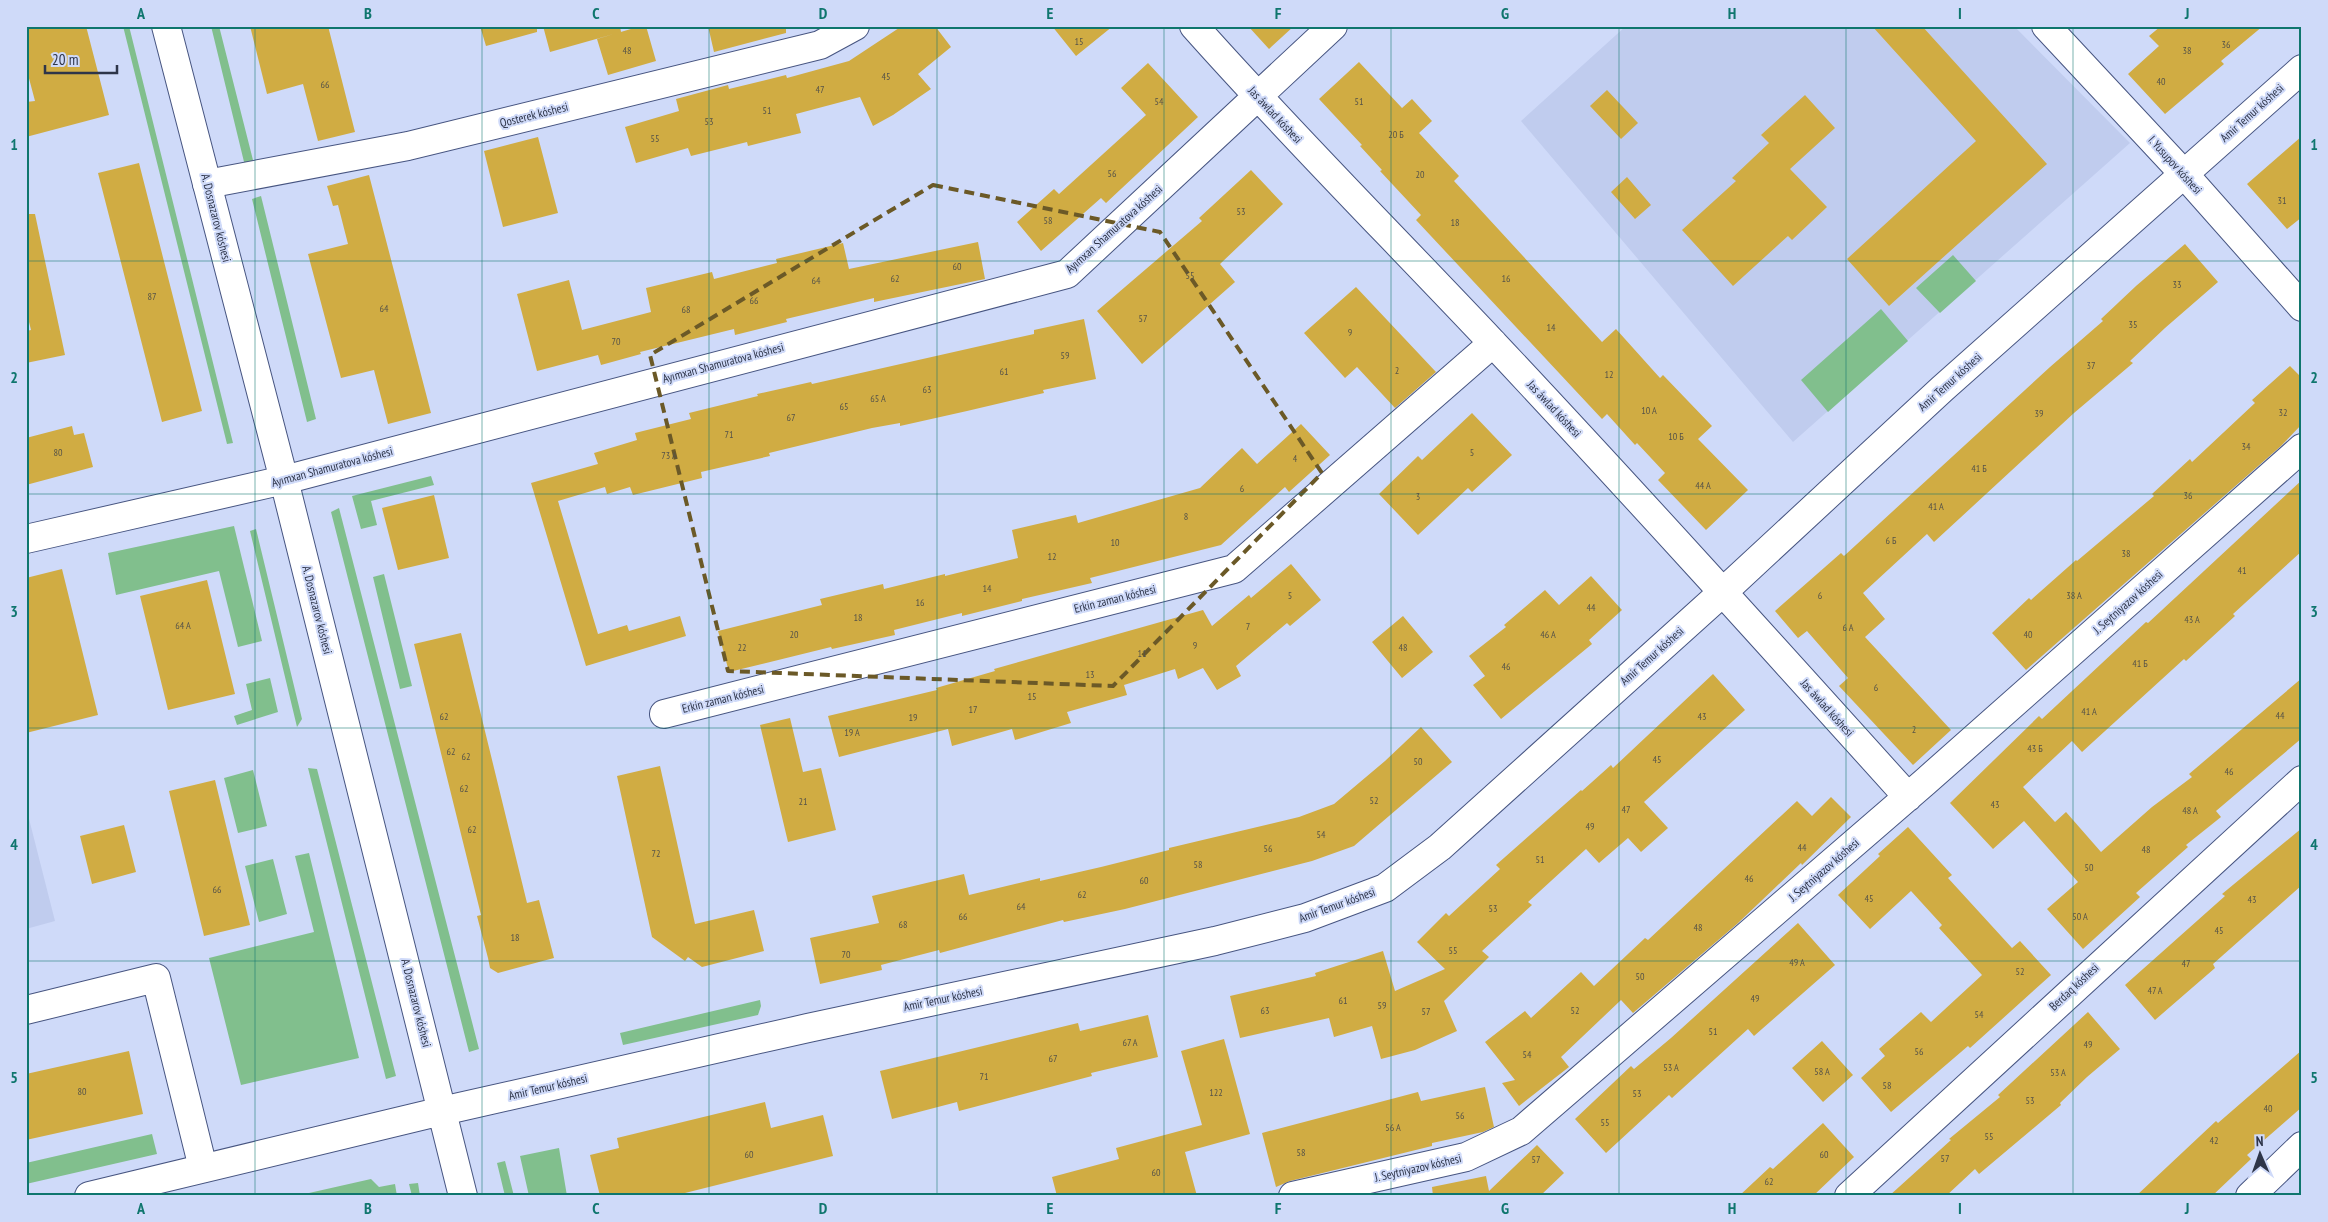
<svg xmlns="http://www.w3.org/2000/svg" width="2328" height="1222" viewBox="0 0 2328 1222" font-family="'PT Sans Narrow',sans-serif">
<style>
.built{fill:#c0ccee}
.green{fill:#81bf8d}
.building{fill:#d0ac43}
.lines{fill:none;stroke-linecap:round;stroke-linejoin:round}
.minor-casing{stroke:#475581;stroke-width:30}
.major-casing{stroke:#475581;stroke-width:30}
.minor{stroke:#fff;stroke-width:28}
.major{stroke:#fff;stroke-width:28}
.marked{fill:none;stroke:#6b5927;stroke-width:4;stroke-dasharray:10 6;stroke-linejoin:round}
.grid{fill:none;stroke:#0f766e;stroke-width:1;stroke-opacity:0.55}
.labels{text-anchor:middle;stroke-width:4;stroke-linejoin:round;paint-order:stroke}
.number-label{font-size:10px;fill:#565348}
.street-label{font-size:12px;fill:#2e3549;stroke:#cfdaf9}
.neatline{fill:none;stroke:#0f766e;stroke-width:2}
.grid-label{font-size:16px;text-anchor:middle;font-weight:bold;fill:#0f766e}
</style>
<rect width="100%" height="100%" fill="#cfdaf9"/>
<path class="built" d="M1626,26h388l116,117 -337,299 -272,-321z
M26,807l29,114 -29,8z"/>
<path class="green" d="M123,26h6l104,417 -6,1z
M211,26h8l35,138 -9,2z
M261,196l55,223 -9,3 -55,-223z
M1953,255l23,26 -36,32 -24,-25z
M1881,309l27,32 -80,71 -27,-32z
M431,476l3,9 -63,16 6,24 -16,4 -9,-33z
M339,508l140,541 -10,3 -138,-540z
M234,526l28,115 -24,6 -19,-76 -103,24 -8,-42z
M256,529l46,190 -5,8 -47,-196z
M384,574l28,112 -12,3 -27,-112z
M270,678l8,34 -41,13 -3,-9 18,-6 -6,-26z
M308,768l9,1 79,307 -10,3z
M253,770l14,56 -29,7 -14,-55z
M309,853l50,205 -118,27 -32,-127 105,-26 -19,-76z
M273,859l14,55 -28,8 -14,-56z
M760,1000l1,6 -3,9 -135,30 -3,-12z
M152,1134l5,20 -131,30v-21z
M559,1148l8,48h-38l-9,-40z
M505,1161l9,35h-9l-8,-33z
M371,1179l8,8 16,-3 2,12h-82l-6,-3z
M418,1183l2,13h-8l-3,-12z"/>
<path class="building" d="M26,26h60l23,89 -83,22v-35l9,-1 -9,-34z
M250,26h78l27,106 -37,9 -15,-57 -36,10z
M480,26h57v6l-51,14z
M543,26h77l1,6 -71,20z
M641,26h5l10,35 -48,14 -11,-36z
M708,26h78v7l-72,19z
M902,26h33l16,21 -33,27 13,15 -38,26 -20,11 -13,-29 -64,17 5,19 -53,13 -1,-4 -56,14 -3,-8 -52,15 -11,-36 54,-16 -3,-12 52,-14 1,4 57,-14 1,3 62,-17z
M1052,26h61l-37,30z
M1248,26h46l-25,23z
M1872,26h50l125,138 -158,142 -42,-47 129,-118z
M2161,26h102l-42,35 3,3 -59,50 -37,-40 31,-28 -10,-10z
M1359,62l43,46 10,-9 20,22 -13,12 40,43 -5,5 148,161 14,-13 44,49 3,-3 49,51 -14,13 50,51 -42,40 -48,-50 7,-7 -28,-30 -2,2 -28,-31 -5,5 -186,-199 5,-5 -41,-44 2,-1 -22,-24 2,-1 -43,-46z
M1148,63l50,54 -92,86 -5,-5 -60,53 -24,-29 37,-33 5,5 87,-79 -25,-27z
M1607,90l31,33 -17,16 -31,-33z
M1805,95l30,33 -45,41 37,38 -35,33 -4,-4 -55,50 -51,-56 54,-49 -4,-3 37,-35 -8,-8z
M2302,136v81l-15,12 -40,-45z
M538,137l20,76 -55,14 -19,-76z
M139,163l63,248 -40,11 -64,-249z
M1251,170l32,34 -63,60 15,18 -93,82 -45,-53 105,-90 -3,-3z
M369,175l62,238 -43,11 -14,-54 -33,8 -33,-124 40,-10 -10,-39 -5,1 -6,-20z
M1627,177l24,28 -16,14 -24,-27z
M26,214h9l30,141 -39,8v-32l5,-1 -5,-20z
M978,242l7,37 -111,23v-4l-88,21 1,3 -52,13 -1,-6 -94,23 1,2 -40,11 -3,-10 -61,16 -20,-77 52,-14 13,50 69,-18 -5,-24 66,-16 2,7 63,-16 -1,-4 67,-16 6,26z
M2185,244l33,38 -53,46 -35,33 3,2 -59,50 -140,129 -7,-8 -64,59 22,26 -20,18 86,93 -38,35 -74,-79 9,-8 -41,-47 -9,7 -23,-27 66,-58 3,3 206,-189 53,-46 -2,-2 35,-33z
M1356,287l80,85 -41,36 -38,-41 -12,11 -41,-45z
M1084,319l12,60 -53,11 1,3 -77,18 -67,15v-3l-28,5 -103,25 1,3 -69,16 1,6 -69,17 -3,-8 -23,7 -2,-7 -47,14 40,133 29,-9 2,6 51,-15 6,20 -100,30 -55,-183 67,-19 -4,-11 43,-13 -2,-7 56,-14 -2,-6 69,-17 -1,-2 54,-12 1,2 222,-50v-4z
M2290,366l12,12v46l-21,22 -255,224 -34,-37 37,-35 2,2 45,-40 1,1 77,-65 -2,-2 38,-35 2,3 63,-59 -3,-3z
M1472,413l40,42 -40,37 -4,-4 -50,47 -39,-41 39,-38 4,4z
M1301,424l29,31 -41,37 -4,-5 -64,58 -131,33 2,5 -70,16v2l-60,15v-3l-68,17 1,5 -63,14 -1,-2 -102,25 -11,-41 104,-26 -2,-6 63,-15 1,5 61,-15v2l73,-18 -6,-28 64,-15 2,8 122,-35 42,-40 15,16z
M72,426l2,9 10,-2 9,34 -67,18v-47z
M2302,480v71l-69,63 2,2 -49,45 -2,-2 -102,93 -10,-11 -49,46 32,35 11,-10 35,40 51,-45 40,-30 -3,-3 113,-96v60l-86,73 5,6 -35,28 2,2 -52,46 4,4 -57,52 -36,-40 31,-27 -54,-61 -31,28 -43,-46 89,-87 3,3 104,-97 2,1z
M434,495l15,63 -51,12 -16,-62z
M1291,564l30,36 -31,26 -3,-3 -51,43 5,10 -24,14 -14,-22 -25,11 -3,-10 -51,16 3,10 -60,17 4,11 -56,17 -3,-11 -60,17 -4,-17 -109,28 -11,-41 109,-26 -1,-2 59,-17 -1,-2 209,-59 9,16 37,-31 2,3z
M62,569l36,146 -72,18v-155z
M1591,576l31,34 -33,30 3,4 -91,75 -28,-34 12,-9 -16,-20 37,-29 -2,-2 41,-35 14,15z
M207,580l28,114 -67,16 -28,-114z
M1403,616l30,36 -31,26 -30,-36z
M461,633l66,270 12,-3 15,58 -56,15 -8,-5 -2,-10 -11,-42 4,-1 -67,-271z
M1713,674l32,36 -101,92 24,26 -27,24 -13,-14 -29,25 -13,-14 -58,53 4,3 -50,46 7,6 -45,44 13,30 -42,19 -34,9 -9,-33 -38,11 -5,-19 -89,20 -10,-42 86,-20 -1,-3 68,-22 12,40 50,-22 -28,-27 29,-29 3,3 51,-47 -4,-4 85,-75 1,1 29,-26 2,3z
M790,718l13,54 18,-4 15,62 -48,12 -28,-117z
M1421,727l31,35 -98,84 -42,15 -187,48 -61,13 -1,-2 -123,33 -1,-3 -58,15 1,5 -62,14 -10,-46 69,-15 -7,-27 92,-22 5,21 71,-17v3l61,-14 68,-17v-2l130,-31 35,-13 51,-43z
M660,766l35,158 59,-14 10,41 -62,16 -14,-10 -3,4 -33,-24 -35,-161z
M215,780l35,145 -46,11 -35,-145z
M1831,797l20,20 -49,48 -1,-2 -64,61 -104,89 -12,-13 -60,57 8,10 -50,39 -17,-23 13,-3 -30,-38 40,-31 6,7 50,-46 13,14 51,-48 3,2 149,-139 15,15z
M124,825l12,47 -44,12 -12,-48z
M1908,827l44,48 -4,3 64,70 8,-7 31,34 -81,73 -2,-2 -77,66 -30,-34 24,-22 -6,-7 42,-37 10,10 51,-47 -43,-47 3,-3 -31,-34 -41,38 -32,-34 42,-39 -2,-2z
M2302,828v57l-89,79 2,4 -60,52 -30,-35 100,-89 -3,-2z
M1798,923l37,42 -81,71 -6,-7 -76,69 -3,-3 -63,58 -31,-34 56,-53 3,3 37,-31z
M2088,1012l32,37 -33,28 -27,26 1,2 -82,69 -4,-5 -29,27h-57l62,-56 -2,-1 51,-42 -2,-2z
M1148,1015l10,42 -67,16 1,3 -133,35 -2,-9 -65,17 -12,-48 198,-48 2,8z
M1224,1039l26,95 -65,18 12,44h-140l-5,-19 67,-18 -3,-11 86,-23 -21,-74z
M1822,1041l31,34 -30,27 -31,-34z
M2302,1050v57l-55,48 4,4 -39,37h-76l80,-75 2,2z
M129,1051l14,63 -117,26v-66z
M1485,1087l9,40 -11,5 -51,11v3l-142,35 -14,6 -14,-54 156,-41 3,9z
M765,1102l6,26 52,-13 10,41 -160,40h-73l-10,-41 29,-7 -2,-10z
M1823,1123l31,34 -41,39h-74l31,-29 3,2z
M1537,1145l27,28 -24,23h-107l-1,-9 54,-11 3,15z"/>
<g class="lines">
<defs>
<path id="minor" d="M1194,26c96,108 198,210 297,315 141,150 279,303 417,456
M2046,26l138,148 118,133
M207,184l201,-38 412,-101 35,-19
M26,539l258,-59 783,-206 266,-248
M664,714l570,-145 259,-226
M26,1010l130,-32 47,190
M442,1111l366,-83 407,-87 90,-23 80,-30 55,-41 283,-255 219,-203 360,-320
M1293,1196l173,-39 55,-26 404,-349 377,-334
M1849,1196l453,-416
M2250,1196l52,-50"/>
<path id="major" d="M166,26l118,454 179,716
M89,1196l353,-85"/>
</defs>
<use href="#minor" class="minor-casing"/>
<use href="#major" class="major-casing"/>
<use href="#minor" class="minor"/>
<use href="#major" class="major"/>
</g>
<path class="marked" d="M933,185l227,47 162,241 -209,213 -385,-15 -78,-316z"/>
<path class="grid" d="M255,26v1170M482,26v1170M709,26v1170M937,26v1170M1164,26v1170M1391,26v1170M1619,26v1170M1846,26v1170M2073,26v1170M26,261h2276M26,494h2276M26,728h2276M26,961h2276"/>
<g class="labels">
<g class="number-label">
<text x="1079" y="45">15</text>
<text x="2226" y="48">36</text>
<text x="627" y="54">48</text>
<text x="2187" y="54">38</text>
<text x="886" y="80">45</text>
<text x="2161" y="85">40</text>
<text x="325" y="88">66</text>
<text x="820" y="93">47</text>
<text x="1159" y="105">54</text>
<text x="1359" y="105">51</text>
<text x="767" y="114">51</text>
<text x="709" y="125">53</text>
<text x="1396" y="138">20 Б</text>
<text x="655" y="142">55</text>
<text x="1112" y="177">56</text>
<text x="1420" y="178">20</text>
<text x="2282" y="204">31</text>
<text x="1241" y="215">53</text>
<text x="1048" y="224">58</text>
<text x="1455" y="226">18</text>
<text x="957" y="270">60</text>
<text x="1190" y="279">55</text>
<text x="895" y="282">62</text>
<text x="1506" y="282">16</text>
<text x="816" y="284">64</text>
<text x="2177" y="288">33</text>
<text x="152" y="300">87</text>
<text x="754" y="304">66</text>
<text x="384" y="312">64</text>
<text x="686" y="313">68</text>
<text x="1143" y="322">57</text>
<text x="2133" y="328">35</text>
<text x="1551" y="331">14</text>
<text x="1350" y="336">9</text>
<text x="616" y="345">70</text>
<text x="1065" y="359">59</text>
<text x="2091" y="369">37</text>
<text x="1397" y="374">2</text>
<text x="1004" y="375">61</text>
<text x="1609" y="378">12</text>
<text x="927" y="393">63</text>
<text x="878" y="402">65 А</text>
<text x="844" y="410">65</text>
<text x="1649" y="414">10 А</text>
<text x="2283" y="416">32</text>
<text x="2039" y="417">39</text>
<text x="791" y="421">67</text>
<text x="729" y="438">71</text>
<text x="1676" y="440">10 Б</text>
<text x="2246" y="450">34</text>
<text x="58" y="456">80</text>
<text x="1472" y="456">5</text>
<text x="669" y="459">73 А</text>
<text x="1295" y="462">4</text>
<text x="1979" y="472">41 Б</text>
<text x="1703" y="489">44 А</text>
<text x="1242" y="492">6</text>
<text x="2188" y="499">36</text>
<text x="1418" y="500">3</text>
<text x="1936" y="510">41 А</text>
<text x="1186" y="520">8</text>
<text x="1891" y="544">6 Б</text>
<text x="1115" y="546">10</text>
<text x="2126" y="557">38</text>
<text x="1052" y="560">12</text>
<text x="2242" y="574">41</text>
<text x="987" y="592">14</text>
<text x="1290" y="599">5</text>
<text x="1820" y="599">6</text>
<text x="2074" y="599">38 А</text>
<text x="920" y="606">16</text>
<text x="1591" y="611">44</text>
<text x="858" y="621">18</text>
<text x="2192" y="623">43 А</text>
<text x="183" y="629">64 А</text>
<text x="1248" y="630">7</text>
<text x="1848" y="631">6 А</text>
<text x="794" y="638">20</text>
<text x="1548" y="638">46 А</text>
<text x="2028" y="638">40</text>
<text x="1195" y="649">9</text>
<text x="742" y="651">22</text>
<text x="1403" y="651">48</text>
<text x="1142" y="657">11</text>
<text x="2140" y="667">41 Б</text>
<text x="1506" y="670">46</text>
<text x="1090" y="678">13</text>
<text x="1876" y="691">6</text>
<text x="1032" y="700">15</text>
<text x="973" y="713">17</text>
<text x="2089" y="715">41 А</text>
<text x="2280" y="719">44</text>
<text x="444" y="720">62</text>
<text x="1702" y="720">43</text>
<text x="913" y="721">19</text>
<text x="1914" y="733">2</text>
<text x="852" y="736">19 А</text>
<text x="2035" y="752">43 Б</text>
<text x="451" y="755">62</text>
<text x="466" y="760">62</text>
<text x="1657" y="763">45</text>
<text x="1418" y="765">50</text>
<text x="2229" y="775">46</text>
<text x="464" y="792">62</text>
<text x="1374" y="804">52</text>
<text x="803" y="805">21</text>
<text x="1995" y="808">43</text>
<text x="1626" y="813">47</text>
<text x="2190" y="814">48 А</text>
<text x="1590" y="830">49</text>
<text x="472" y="833">62</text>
<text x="1321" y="838">54</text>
<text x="1802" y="851">44</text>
<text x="1268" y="852">56</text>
<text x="2146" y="853">48</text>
<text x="656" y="857">72</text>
<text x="1540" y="863">51</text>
<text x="1198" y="868">58</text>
<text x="2089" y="871">50</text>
<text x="1749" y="882">46</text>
<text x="1144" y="884">60</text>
<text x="217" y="893">66</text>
<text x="1082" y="898">62</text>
<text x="1869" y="902">45</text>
<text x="2252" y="903">43</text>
<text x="1021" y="910">64</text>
<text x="1493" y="912">53</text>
<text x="963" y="920">66</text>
<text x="2080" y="920">50 А</text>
<text x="903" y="928">68</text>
<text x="1698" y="931">48</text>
<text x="2219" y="934">45</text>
<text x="515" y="941">18</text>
<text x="1453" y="954">55</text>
<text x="846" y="958">70</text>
<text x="1797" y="966">49 А</text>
<text x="2186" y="967">47</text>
<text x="2020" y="975">52</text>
<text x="1640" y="980">50</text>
<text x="2155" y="994">47 А</text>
<text x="1755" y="1002">49</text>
<text x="1343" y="1004">61</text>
<text x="1382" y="1009">59</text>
<text x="1265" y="1014">63</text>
<text x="1575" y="1014">52</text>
<text x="1426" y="1015">57</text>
<text x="1979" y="1018">54</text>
<text x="1713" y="1035">51</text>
<text x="1130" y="1046">67 А</text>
<text x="2088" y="1048">49</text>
<text x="1919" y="1055">56</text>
<text x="1527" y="1058">54</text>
<text x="1053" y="1062">67</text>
<text x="1671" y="1071">53 А</text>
<text x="1822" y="1075">58 А</text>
<text x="2058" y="1076">53 А</text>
<text x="984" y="1080">71</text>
<text x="1887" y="1089">58</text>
<text x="82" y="1095">80</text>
<text x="1216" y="1096">122</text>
<text x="1637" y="1097">53</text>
<text x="2030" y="1104">53</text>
<text x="2268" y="1112">40</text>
<text x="1460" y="1119">56</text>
<text x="1605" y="1126">55</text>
<text x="1393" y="1131">56 А</text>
<text x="1989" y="1140">55</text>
<text x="2214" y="1144">42</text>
<text x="1301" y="1156">58</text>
<text x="749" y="1158">60</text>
<text x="1824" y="1158">60</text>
<text x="1945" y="1162">57</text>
<text x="1536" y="1163">57</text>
<text x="1156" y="1176">60</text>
<text x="1769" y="1185">62</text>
</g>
<g class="street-label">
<text transform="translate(2252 113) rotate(-42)" y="4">Amir Temur kóshesi</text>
<text transform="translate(534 115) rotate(-14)" y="4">Qosterek kóshesi</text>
<text transform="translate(1275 115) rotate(47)" y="4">Jas áwlad kóshesi</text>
<text transform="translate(2175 165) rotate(48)" y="4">I. Yusupov kóshesi</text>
<text transform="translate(216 218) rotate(76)" y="4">A. Dosnazarov kóshesi</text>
<text transform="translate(1114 229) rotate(-42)" y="4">Ayımxan Shamuratova kóshesi</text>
<text transform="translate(723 363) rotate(-15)" y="4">Ayımxan Shamuratova kóshesi</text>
<text transform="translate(1950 382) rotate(-42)" y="4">Amir Temur kóshesi</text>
<text transform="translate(1554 409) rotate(47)" y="4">Jas áwlad kóshesi</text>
<text transform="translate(332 467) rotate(-15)" y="4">Ayımxan Shamuratova kóshesi</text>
<text transform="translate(1115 599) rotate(-14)" y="4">Erkin zaman kóshesi</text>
<text transform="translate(2128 602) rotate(-42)" y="4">J. Seytniyazov kóshesi</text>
<text transform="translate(317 610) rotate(76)" y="4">A. Dosnazarov kóshesi</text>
<text transform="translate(1652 656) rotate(-42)" y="4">Amir Temur kóshesi</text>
<text transform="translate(723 699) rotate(-14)" y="4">Erkin zaman kóshesi</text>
<text transform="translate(1827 708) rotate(48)" y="4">Jas áwlad kóshesi</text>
<text transform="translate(1824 870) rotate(-41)" y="4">J. Seytniyazov kóshesi</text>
<text transform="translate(1337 905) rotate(-20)" y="4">Amir Temur kóshesi</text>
<text transform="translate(2074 987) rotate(-43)" y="4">Berdaq kóshesi</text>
<text transform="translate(943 999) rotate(-12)" y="4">Amir Temur kóshesi</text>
<text transform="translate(416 1003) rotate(76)" y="4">A. Dosnazarov kóshesi</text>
<text transform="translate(548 1087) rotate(-13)" y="4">Amir Temur kóshesi</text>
<text transform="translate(1418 1168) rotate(-13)" y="4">J. Seytniyazov kóshesi</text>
</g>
</g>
<rect width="2328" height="1222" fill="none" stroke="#cfdaf9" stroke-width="55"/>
<g transform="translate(2260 1154) rotate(358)" stroke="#cfdaf9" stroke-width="4" paint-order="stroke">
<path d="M0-4L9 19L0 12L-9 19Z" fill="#2e3549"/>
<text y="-8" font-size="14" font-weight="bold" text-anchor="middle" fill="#2e3549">N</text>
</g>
<path d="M45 65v8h72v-8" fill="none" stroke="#2e3549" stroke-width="2.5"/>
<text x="52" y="65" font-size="15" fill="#2e3549" stroke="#cfdaf9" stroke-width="4" paint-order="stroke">20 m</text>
<rect x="28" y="28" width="2272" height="1166" class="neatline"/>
<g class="grid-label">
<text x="141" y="19">A</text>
<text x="368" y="19">B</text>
<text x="596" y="19">C</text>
<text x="823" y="19">D</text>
<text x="1050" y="19">E</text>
<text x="1278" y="19">F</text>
<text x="1505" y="19">G</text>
<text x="1732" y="19">H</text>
<text x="1960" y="19">I</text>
<text x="2187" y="19">J</text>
<text x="14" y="150">1</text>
<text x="2314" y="150">1</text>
<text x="14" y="383">2</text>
<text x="2314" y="383">2</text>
<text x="14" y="617">3</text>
<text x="2314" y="617">3</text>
<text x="14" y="850">4</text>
<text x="2314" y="850">4</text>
<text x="14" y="1083">5</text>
<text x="2314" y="1083">5</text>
<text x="141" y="1214">A</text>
<text x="368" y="1214">B</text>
<text x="596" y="1214">C</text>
<text x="823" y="1214">D</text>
<text x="1050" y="1214">E</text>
<text x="1278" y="1214">F</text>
<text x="1505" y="1214">G</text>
<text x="1732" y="1214">H</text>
<text x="1960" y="1214">I</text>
<text x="2187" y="1214">J</text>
</g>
</svg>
